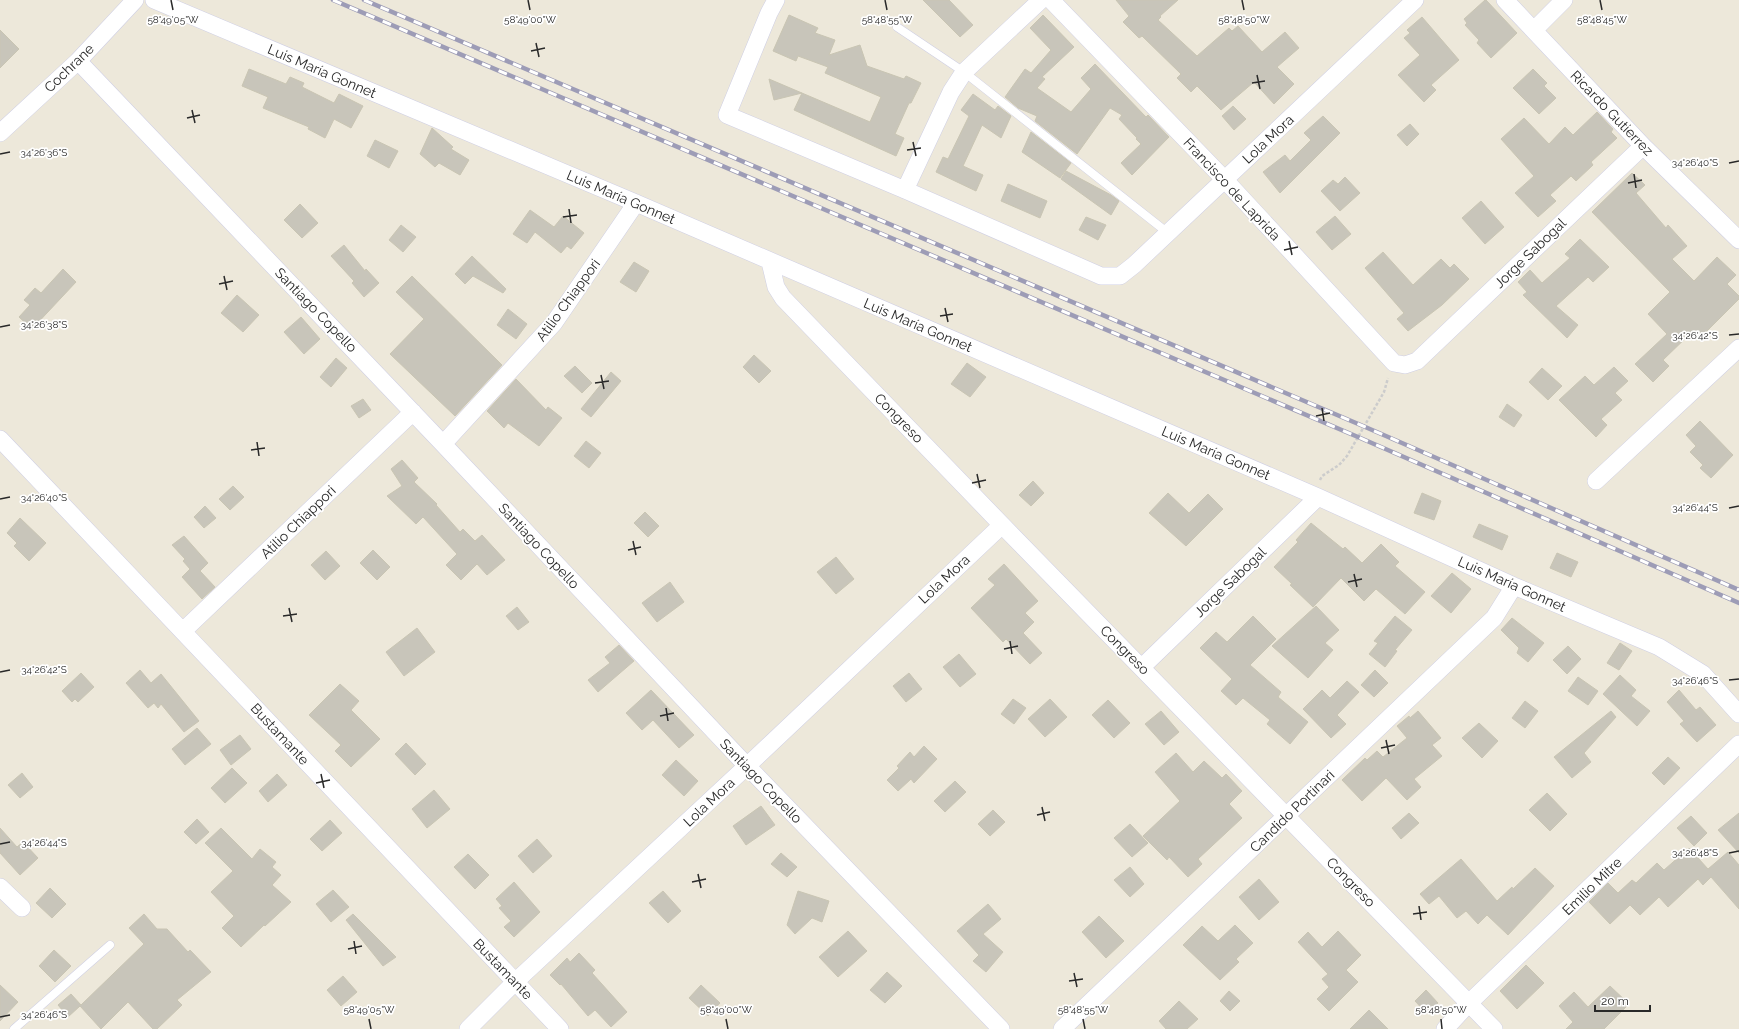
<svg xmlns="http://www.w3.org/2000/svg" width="1739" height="1029" viewBox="0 0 1739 1029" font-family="Raleway,sans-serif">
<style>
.building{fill:#c8c5ba;stroke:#c9c5b3}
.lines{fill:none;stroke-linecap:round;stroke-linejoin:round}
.lane-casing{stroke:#cfcfe4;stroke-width:9}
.street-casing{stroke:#cfcfe4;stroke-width:18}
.path{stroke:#ccc;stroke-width:2.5;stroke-dasharray:3 2;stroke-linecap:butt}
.lane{stroke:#fff;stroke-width:8}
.street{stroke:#fff;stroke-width:17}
.rail-casing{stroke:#9d9cb6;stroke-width:4.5}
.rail{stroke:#fff;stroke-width:3;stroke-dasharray:9;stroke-linecap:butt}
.ticks{fill:none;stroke:#292929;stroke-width:1.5}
.labels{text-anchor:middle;stroke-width:3.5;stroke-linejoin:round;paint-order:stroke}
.street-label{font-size:14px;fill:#292929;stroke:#fff}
.ticks-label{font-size:10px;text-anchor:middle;fill:#292929;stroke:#fff;stroke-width:3.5;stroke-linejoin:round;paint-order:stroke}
</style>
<rect width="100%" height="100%" fill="#ede8da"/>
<path class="building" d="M923,0h26l24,25 -13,12z
M1116,0h62l-18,16 1,1 -3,3 39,36 32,-28 3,3 6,-5 24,26 23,-20 14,16 -22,19 17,17 -20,20 -20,-22 -33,28 -24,-24 -6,6 -14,-14 4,-4 -39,-38 -3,2 -16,-16 6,-6z
M1485,0h1l31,33 -26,25 -14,-15 2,-3 -14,-15 2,-2 -3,-4z
M789,15l29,13 -3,5 20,7 -6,15 31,-10 7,21 37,13 2,-3 15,7 -10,20h-2l-14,31 9,4 -8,18 -102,-46 8,-17 -28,7 -5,-21 101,43 11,-25 -56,-24 3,-6 -30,-11 -2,5 -23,-10z
M1043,15l31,32 -32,30 3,2 -8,9 34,24 20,-23 -10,-11 14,-14 51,53 2,-2 21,22 -37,38 -11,-12 20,-19 -5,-5 1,-1 -18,-19 3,-4 -12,-7 -33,46 -42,-33 2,-5 -19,-8 -13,-11 20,-28 6,4 20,-23 -21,-22z
M1422,17l37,43 -28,25 5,5 -12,12 -26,-27 22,-20 -16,-17 6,-5 -3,-3z
M0,30l19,19 -19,19z
M249,69l37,15 4,-7 14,6 -2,4 32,16 5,-9 24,12 -12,22 -17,-9 -9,19 -17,-9 1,-2 -46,-19 5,-11 -26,-11z
M1533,69l14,14 -3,3 12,12 -17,16 -26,-26z
M973,94l22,16 3,-4 13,10 -10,22 -19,-13 -19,41 20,9 -7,16 -40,-19 7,-15 5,2 21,-43 -8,-6z
M1233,106l13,13 -12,11 -12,-14z
M1597,112l16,17 -2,3 6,6 -26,24 2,3 -17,16 -5,-5 -21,19 6,6 -18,16 -23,-24 19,-17 -33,-37 23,-21 25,26 16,-17 8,8z
M1323,116l17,17 -60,60 -17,-21 22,-17 5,6 21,-21 -7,-7z
M1410,124l9,10 -12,12 -10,-11z
M432,128l21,19 -2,2 18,11 -9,15 -21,-12 -4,4 -15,-13z
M1031,132l40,31 -11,15 -38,-26z
M375,140l23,11 -9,17 -22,-12z
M1066,171l45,24 8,6 -8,14 -50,-36z
M1632,173l13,12 -9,8 30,35 2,-3 19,21 -15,13 22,22 23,-24 19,18 -9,9 12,12v3l-39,39 -7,-7 -30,29 6,6 -16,16 -18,-18 32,-30 -19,-20 22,-22 -78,-80z
M1345,177l15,16 -20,18 -19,-20 12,-11 5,4z
M1008,184l39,17 -7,17 -39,-17z
M1481,201l23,26 -19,17 -23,-26z
M300,204l18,19 -16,15 -18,-18z
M530,210l24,17 9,-11 21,17 -13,16 -4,-3 -6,7 -26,-21 -8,11 -14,-9z
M1335,216l16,18 -19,16 -16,-18z
M1086,217l20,8 -8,15 -19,-10z
M401,225l15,12 -13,15 -14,-12z
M1580,239l29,28 -16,15 -5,-5 -32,29 22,19 -11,13 -44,-43 4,-3 -9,-10 12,-12 12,13 28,-25 -5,-4z
M344,245l21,26 1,-2 13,14 -15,14 -12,-14 2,-2 -23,-25z
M1383,252l30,33 28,-26 9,9 4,-4 15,15 -27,26 -34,26 -11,-12 7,-6 -39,-45z
M472,256l34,33 -3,4 -30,-17 -8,8 -10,-10z
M634,262l15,9 -13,21 -16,-10z
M63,269l13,13 -44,47 -13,-12 11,-12 -6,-5 11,-12 6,5z
M412,276l90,89 -47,51 -65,-62 34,-35 -28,-27z
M237,295l22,20 -16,17 -22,-19z
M508,309l19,15 -11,15 -19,-14z
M301,317l19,22 -16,15 -20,-22z
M754,355l17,16 -12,12 -16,-16z
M336,358l11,10 -16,19 -11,-10z
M967,363l19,14 -16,20 -19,-13z
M575,366l17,17 -10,10 -18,-17z
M1614,367l14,14 -13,12 7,7 -21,19 6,6 -11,12 -37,-37 26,-24 9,9z
M1542,368l20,18 -14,14 -19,-18z
M611,372l10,9 -30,36 -10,-8z
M516,379l30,31 2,-3 14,11 -23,28 -31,-23 -4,5 -17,-17z
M363,399l8,11 -12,8 -8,-12z
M1507,404l15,11 -8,12 -15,-10z
M1700,421l33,34 -22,23 -11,-10 3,-3 -13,-13 6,-6 -10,-11z
M586,441l15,12 -12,15 -15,-12z
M402,460l16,18 -4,4 23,22 -1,1 24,27 3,-3 12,12 7,-6 23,25 -18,15 -10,-11 -16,16 -15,-15 11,-11 -34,-37 -7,7 -29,-28 15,-10 -11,-17z
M1033,481l11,12 -13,13 -12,-11z
M233,486l11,11 -14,13 -11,-11z
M1168,493l21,20 19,-19 15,15 -37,37 -37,-33z
M1422,493l19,8 -7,19 -20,-7z
M205,506l11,12 -12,10 -10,-11z
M645,512l14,14 -11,11 -14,-14z
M20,518l26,25 -17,18 -15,-15 3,-3 -10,-10z
M1311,523l32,26 2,-2 17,16 19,-19 18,18 -4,4 30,26 -20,22 -29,-25 -12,12 -23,-23 -28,29 -23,-22 2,-1 -18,-17 24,-25 -2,-2z
M1479,524l29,12 -6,14 -29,-13z
M184,536l24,27 -8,8 15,16 -13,12 -20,-22 8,-8 -7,-8 2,-2 -13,-14z
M373,550l17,17 -13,13 -17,-17z
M326,551l14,15 -15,14 -14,-15z
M1557,553l21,9 -7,15 -21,-9z
M836,557l18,22 -18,15 -19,-22z
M1004,564l34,37 -13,12 9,9 -11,11 19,20 -12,11 -24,-25 -3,3 -32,-34 24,-23 -7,-6z
M1452,573l19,16 -20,24 -20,-17z
M670,582l14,20 -27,20 -15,-19z
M1316,606l23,24 -14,13 8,7 -25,28 -36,-32z
M517,607l12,15 -11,8 -12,-14z
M1253,616l23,23 -26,26 31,27 -3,5 30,25 -18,22 -23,-20 3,-4 -27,-22 -7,7 -15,-14 11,-12 -32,-31 16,-16 11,10z
M1395,616l17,14 -17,20 2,1 -12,16 -16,-13 9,-11 -4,-2z
M1512,618l32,25 -16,19 -11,-9 2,-5 -18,-18z
M417,628l18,24 -31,24 -18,-24z
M1620,643l12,8 -13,19 -12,-7z
M619,645l15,16 -36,31 -10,-12 22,-17 -5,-6z
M1568,646l13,13 -14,15 -14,-14z
M959,654l17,20 -16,13 -17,-20z
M140,670l11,13 10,-9 38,47 -15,11 -23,-28 -3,4 -4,-5 -6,5 -22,-25z
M1375,670l13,13 -14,14 -13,-12z
M81,673l13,14 -16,15 -3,-3 -3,3 -10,-11z
M909,673l13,16 -16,13 -13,-16z
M1620,675l16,15 -5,6 19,15 -13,15 -34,-32z
M1578,677l20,14 -10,14 -20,-14z
M1347,681l12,11 -22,23 9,9 -15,14 -28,-29 19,-19 8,8z
M340,684l19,17 -8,9 29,29 -29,28 -16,-16 6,-6 -32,-30z
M651,690l43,45 -15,13 -26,-28 -11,10 -16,-17z
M1679,690l17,20 4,-3 16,18 -19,17 -17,-18 4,-3 -17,-19z
M1013,699l13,9 -12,16 -13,-10z
M1050,699l17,18 -22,20 -17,-18z
M1108,700l22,23 -16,15 -22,-23z
M1525,701l13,10 -13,17 -13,-10z
M1161,711l18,21 -15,13 -19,-21z
M1418,711l23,27 -9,7 10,11 -28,23 7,8 -14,13 -21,-22 -24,23 -20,-21 23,-22 2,2 10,-9 6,6 24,-19 -10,-12 12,-10 1,2z
M1611,711l5,6 -32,36 7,9 -19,16 -18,-21z
M1479,723l19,18 -16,17 -20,-20z
M197,728l14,16 -26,21 -13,-16z
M240,735l11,14 -20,16 -11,-15z
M406,743l20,21 -11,11 -20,-21z
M924,746l13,13 -23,24 -3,-4 -13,12 -11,-11 12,-12 -2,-2 13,-14 4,5z
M1176,753l17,19 11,-11 18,17 4,-4 16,17 -13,13 13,14 -44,41 4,5 -14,13 -19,-20 -2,3 -24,-24 37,-35 -25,-29z
M1668,757l12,11 -16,17 -12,-12z
M676,760l22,21 -14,15 -22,-21z
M232,768l15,15 -22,20 -14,-15z
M22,773l11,14 -13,11 -12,-13z
M277,774l10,11 -19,17 -9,-11z
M955,781l11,11 -21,20 -11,-11z
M434,790l16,19 -23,19 -15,-19z
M1547,793l20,21 -17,17 -21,-21z
M761,806l14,19 -29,20 -13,-19z
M993,810l12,12 -15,14 -12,-12z
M1409,813l10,10 -18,16 -9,-11z
M1739,813v40l-21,-23z
M1691,816l16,17 -13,13 -17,-18z
M197,819l12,13 -13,12 -12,-12z
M330,820l12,13 -20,18 -12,-12z
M1130,824l18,19 -16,14 -18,-19z
M0,828l17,19 6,-5 15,16 -18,17 -20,-22z
M221,828l31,31 8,-10 16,13 -4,5 9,8 -9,10 19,17 -26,24 -1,-1 -23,22 -19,-19 12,-12 -23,-24 22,-21 -28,-28z
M537,839l15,17 -19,17 -15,-17z
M1689,848l19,21 20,-17 11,13v44l-28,-32 -8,8 -5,-6 -30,28 -9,-10 -19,18 -10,-10 -20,19 -21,-22 19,-19 10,10 14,-13 4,3 21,-20 7,7z
M781,853l16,14 -10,10 -16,-13z
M468,854l21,21 -14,14 -21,-22z
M1461,859l36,42 15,-14 1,2 22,-21 19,18 -46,49 -21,-20 -9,9 -12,-13 -9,7 -18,-22 -10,8 -9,-10z
M1130,867l14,17 -14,13 -16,-17z
M1259,879l20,23 -20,18 -20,-23z
M514,882l26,30 -26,25 -10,-10 7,-6 -12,-13 3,-2 -6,-7z
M50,888l16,16 -14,14 -16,-15z
M333,890l16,17 -18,15 -15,-18z
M663,891l18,20 -13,12 -19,-20z
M798,891l31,10 -7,21 -10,-4 -17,16 -8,-9z
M988,904l13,15 -18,15 20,18 -17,20 -13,-11 6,-6 -22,-24z
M144,914l13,15h10l21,23 2,-2 21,22 -34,28 5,5 -25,24h-4l-25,-27 -27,27 -21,-23 -12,11 -10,-12 13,-11 10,11 63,-61 -15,-16z
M353,914l43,43 -13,9 -37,-46z
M1099,916l25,25 -18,17 -24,-26z
M1235,925l18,18 -17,16 3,3 -19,18 -37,-35 19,-19 16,15z
M848,931l19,20 -29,26 -19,-20z
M1338,931l23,24 -15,15 12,12 -29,29 -12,-12 12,-12 -7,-8 6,-5 -30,-32 10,-10 14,15z
M54,950l17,16 -16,16 -16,-16z
M579,953l16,17 -3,3 35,39 -16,15 -16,-17 -7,6 -27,-32 -1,1 -10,-10 17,-17 3,4z
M1526,965l18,18 -27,26 -17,-18z
M887,972l15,14 -17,17 -15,-13z
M343,976l14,16 -16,14 -14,-16z
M0,985l18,17 -18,19z
M701,985l19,18 -12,13 -19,-18z
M1610,986l19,18 -25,25h-38l7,-7 -14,-16 15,-14 14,15z
M1426,990l12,13 -11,11 -12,-13z
M1229,991l11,10 -10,10 -10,-10z
M1179,1001l19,18 -11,10h-21l-7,-8z
M1369,1010l19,19h-38z"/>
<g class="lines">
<defs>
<path id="lane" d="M897,27l67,45 204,161
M14,1029l96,-84"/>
<path id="street" d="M154,0l482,203 682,294 196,89 145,61 44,27 36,40
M776,0l-7,13 -42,102 178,75 196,86h19l14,-11 281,-265
M1051,0l174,180 169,183 11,2 12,-4 226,-215
M1505,0l138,146 96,94
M1534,30l30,-30
M78,61l365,383 304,322 254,263
M0,133l78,-72 57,-61
M905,190l46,-98 13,-20 77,-72
M770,262l6,25 7,11 219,227 492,504
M0,439l560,590
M443,444l111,-121 82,-120
M1596,481l143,-133
M183,631l230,-219
M1142,667l176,-170
M0,887l22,21
M468,1029l47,-47 232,-216 255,-241
M1062,1029l432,-411 20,-32
M1445,1029l24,-26 270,-259"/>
</defs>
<use href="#lane" class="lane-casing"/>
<use href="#street" class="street-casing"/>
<path class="path" d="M1320,480l2,-4 17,-11 8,-9 37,-64 4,-14"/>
<use href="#lane" class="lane"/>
<use href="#street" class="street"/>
<defs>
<path id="rail" d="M333,0l1025,437 381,166
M364,0l999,426 376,164"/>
</defs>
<use href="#rail" class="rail-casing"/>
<use href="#rail" class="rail"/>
</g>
<path class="ticks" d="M171,0l2,10M528,0l2,10M885,0l2,10M1242,0l2,10M1600,0l2,10M536,43l3,14M531,51l14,-3M1257,75l3,14M1252,83l13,-2M192,110l3,13M187,118l13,-3M913,142l3,14M907,150l14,-2M0,154l10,-2M1729,163l10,-2M1634,174l2,14M1628,183l14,-3M569,209l2,14M563,217l14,-2M1289,241l3,14M1284,250l14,-3M224,276l3,14M219,284l14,-3M945,308l3,14M940,316l13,-2M0,327l10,-2M1729,335l10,-1M601,375l3,14M595,383l14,-2M1322,408l2,13M1316,416l14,-3M257,442l2,14M251,450l14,-2M977,474l3,14M972,483l14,-3M0,499l10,-2M1729,508l10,-2M633,541l3,14M628,550l13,-3M1354,574l3,13M1348,582l14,-3M289,608l3,14M283,616l14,-2M1010,641l2,13M1004,649l14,-3M0,672l10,-2M1729,680l10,-1M666,708l2,13M660,716l14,-3M1386,740l3,14M1381,748l14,-3M321,774l3,14M316,783l14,-3M1042,807l3,14M1037,815l13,-3M0,844l10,-2M1729,853l10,-2M698,874l3,14M692,882l14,-3M1419,906l2,14M1413,914l14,-2M354,941l2,13M348,949l14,-3M1074,973l3,14M1069,981l14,-2M0,1017l10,-2M369,1019l2,10M726,1019l2,10M1083,1019l2,10M1441,1019l1,10"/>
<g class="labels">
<g class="street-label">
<text transform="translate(69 68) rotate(-44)" y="5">Cochrane</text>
<text transform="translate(322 71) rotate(23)" y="5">Luis María Gonnet</text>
<text transform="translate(1612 113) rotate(46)" y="5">Ricardo Gutierrez</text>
<text transform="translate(1268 139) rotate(-43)" y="5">Lola Mora</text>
<text transform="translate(1232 189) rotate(47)" y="5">Francisco de Laprida</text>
<text transform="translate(621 197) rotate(23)" y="5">Luis María Gonnet</text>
<text transform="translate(1530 253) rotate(-44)" y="5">Jorge Sabogal</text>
<text transform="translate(568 300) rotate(-54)" y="5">Atilio Chiappori</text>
<text transform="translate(316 310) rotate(46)" y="5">Santiago Copello</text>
<text transform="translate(918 325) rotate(23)" y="5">Luis María Gonnet</text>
<text transform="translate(899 418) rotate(46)" y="5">Congreso</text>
<text transform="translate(1216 453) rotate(23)" y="5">Luis María Gonnet</text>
<text transform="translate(298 522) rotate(-44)" y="5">Atilio Chiappori</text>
<text transform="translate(539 546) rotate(47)" y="5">Santiago Copello</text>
<text transform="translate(944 579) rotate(-43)" y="5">Lola Mora</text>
<text transform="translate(1230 582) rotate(-44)" y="5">Jorge Sabogal</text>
<text transform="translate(1512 584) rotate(24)" y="5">Luis María Gonnet</text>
<text transform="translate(1125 650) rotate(45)" y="5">Congreso</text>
<text transform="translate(280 734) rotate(47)" y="5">Bustamante</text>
<text transform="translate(761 781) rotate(46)" y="5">Santiago Copello</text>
<text transform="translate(709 802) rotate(-43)" y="5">Lola Mora</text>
<text transform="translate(1292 811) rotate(-44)" y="5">Candido Portinari</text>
<text transform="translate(1351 882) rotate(46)" y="5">Congreso</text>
<text transform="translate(1592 886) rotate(-44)" y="5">Emilio Mitre</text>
<text transform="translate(503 969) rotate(46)" y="5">Bustamante</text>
</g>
</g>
<g class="ticks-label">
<text x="173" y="23">58°49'05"W</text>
<text x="530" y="23">58°49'00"W</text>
<text x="1602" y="23">58°48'45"W</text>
<text x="887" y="23">58°48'55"W</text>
<text x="1244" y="23">58°48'50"W</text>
<text x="44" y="156">34°26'36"S</text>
<text x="1695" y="166">34°26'40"S</text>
<text x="44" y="328">34°26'38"S</text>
<text x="1695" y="339">34°26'42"S</text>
<text x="44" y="501">34°26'40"S</text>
<text x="1695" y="511">34°26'44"S</text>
<text x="44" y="673">34°26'42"S</text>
<text x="1695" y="684">34°26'46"S</text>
<text x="44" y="846">34°26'44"S</text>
<text x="1695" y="856">34°26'48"S</text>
<text x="369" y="1013">58°49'05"W</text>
<text x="726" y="1013">58°49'00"W</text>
<text x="1083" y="1013">58°48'55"W</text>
<text x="1441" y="1013">58°48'50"W</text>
<text x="44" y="1018">34°26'46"S</text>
</g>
<path d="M1595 1005v6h55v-6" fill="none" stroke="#292929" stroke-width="2"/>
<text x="1601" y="1005" font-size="12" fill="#292929" stroke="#ffffff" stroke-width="3" paint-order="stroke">20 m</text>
</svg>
